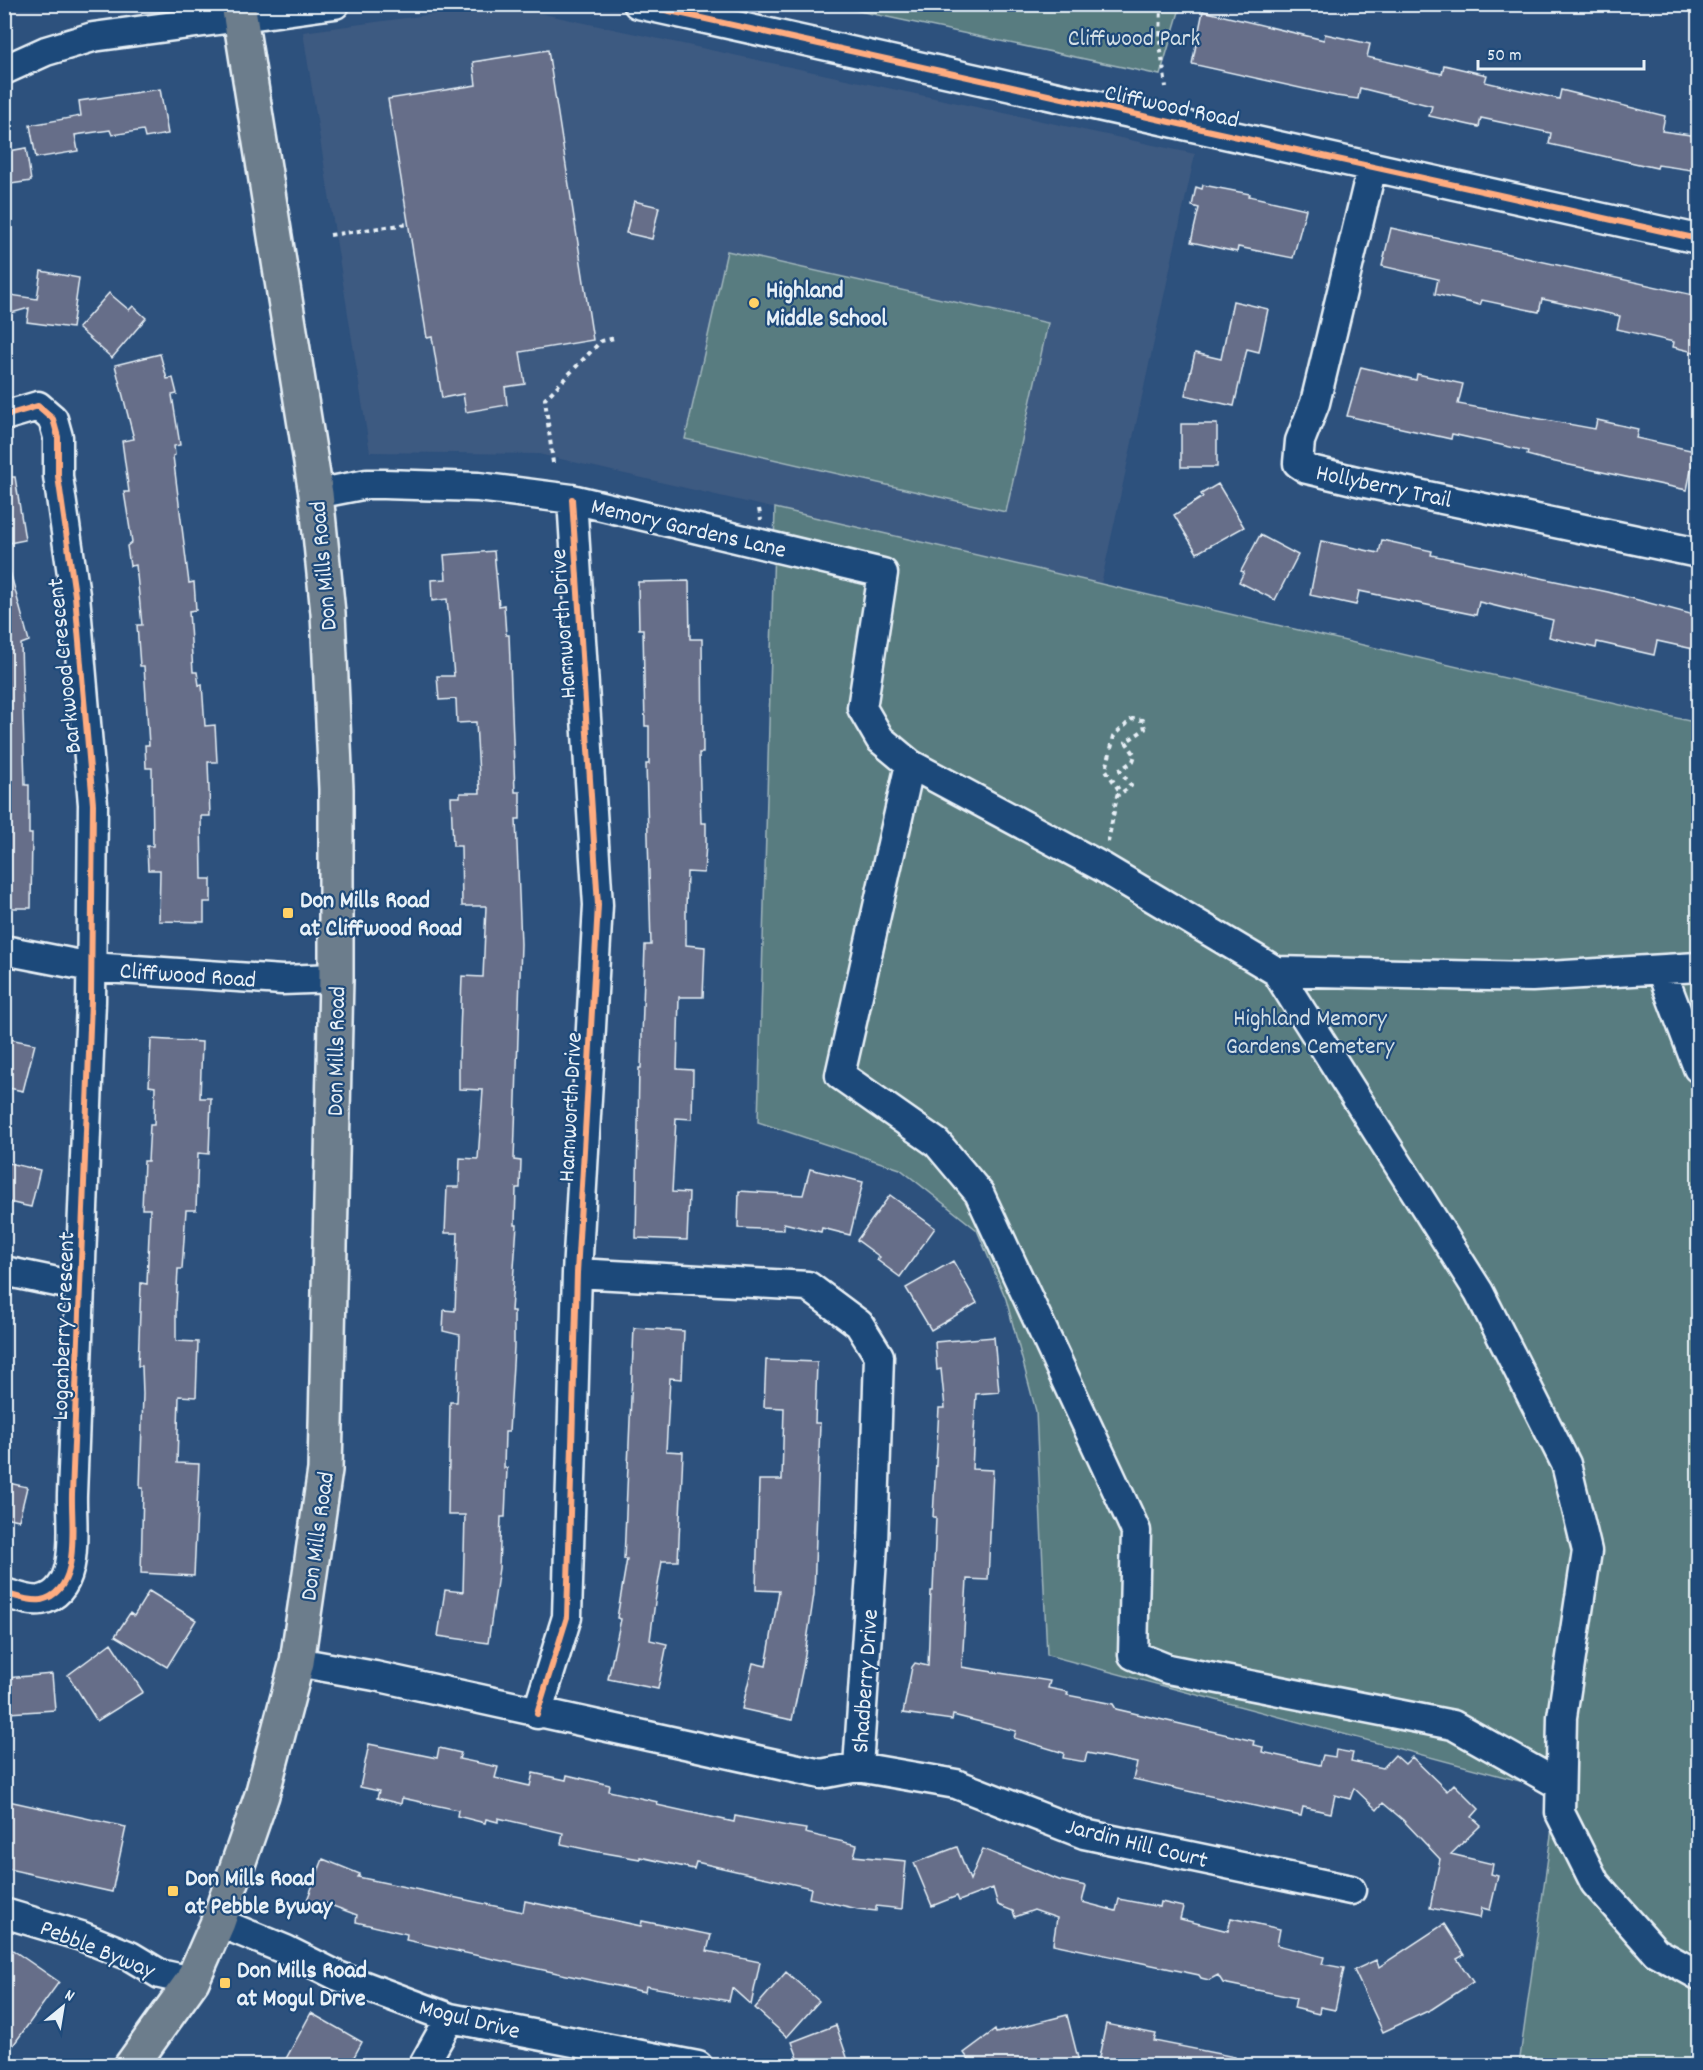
<svg xmlns="http://www.w3.org/2000/svg" width="1703" height="2070" viewBox="0 0 1703 2070" font-family="Dekko,sans-serif">
<style>
.built{fill:#3e5a81}
.green{fill:#597b80;stroke:#a0b6bc;stroke-width:1.5}
.building{fill:#666e89;stroke:#e8f1f8;stroke-width:1.5}
.lines{fill:none;stroke-linecap:round;stroke-linejoin:round}
.minor-casing{stroke:#e8f1f8;stroke-width:33}
.major-casing{stroke:#e8f1f8;stroke-width:38}
.path{stroke:#e8f1f8;stroke-width:4;stroke-dasharray:4.5 4.5;stroke-linecap:butt}
.minor{stroke:#1f4a7a;stroke-width:28}
.major{stroke:#6c7d8c;stroke-width:33}
.cycleway-casing{stroke:#1f4a7a;stroke-width:10}
.cycleway{stroke:#ffac80;stroke-width:6}
.poi-dot{fill:#ffd166;stroke:#1f4a7a;stroke-width:2}
.labels{text-anchor:middle;stroke-width:4.5;stroke-linejoin:round;paint-order:stroke}
.park-label{font-size:24px;fill:#d3dfe6;stroke:#1f4a7a}
.street-label{font-size:24px;fill:#e8f1f8;stroke:#1f4a7a}
.poi-label{font-size:24px;font-weight:bold;fill:#e8f1f8;stroke:#1f4a7a;text-anchor:start}
</style>
<rect width="100%" height="100%" fill="#2d517d"/>
<filter id="ink" filterUnits="userSpaceOnUse"><feTurbulence type="fractalNoise" baseFrequency=".0167" numOctaves="2"/><feDisplacementMap in="SourceGraphic" scale="12" xChannelSelector="R" yChannelSelector="G"/><feConvolveMatrix kernelMatrix="1 2 1 2 8 2 1 2 1" color-interpolation-filters="sRGB"/></filter>
<g filter="url(#ink)">
<path class="built" d="M501,5l694,149 -94,430 -562,-130 -169,-2 -67,-420z"/>
<path class="green" d="M831,5l350,-1v1l-21,70z
M727,251l321,72 -42,189 -321,-73z
M775,508l923,215v1342h-179l33,-237 -6,-40 -499,-133 -11,-244 -30,-112 -29,-69 -77,-61 -142,-47z"/>
<path class="building" d="M1203,11l121,29 1,-6 45,10 -3,13 75,17 2,-9 43,10 -2,7 74,17 2,-9 104,26 -3,15 36,5v35l-40,-6 -1,3 -108,-24 2,-11 -70,-15 -2,9 -50,-11 3,-10 -72,-18 -2,11 -22,-3 -144,-32z
M548,50l45,290 -73,12 5,32 -20,3 2,18 -41,7 -3,-18 -21,4 -10,-61 -5,1 -39,-239 88,-14 -3,-23z
M160,89l8,45 -23,4 -2,-8 -31,5 -2,-5 -35,5 3,16 -42,7 -6,-33 51,-9 -2,-15z
M26,148l5,33 -27,4v-33z
M1203,185l47,9 -1,2 57,13 -13,49 -55,-11 -1,5 -46,-10 8,-34 -7,-2 4,-19 6,2z
M634,201l25,6 -7,32 -26,-6z
M1391,228l307,68v57l-25,-6 1,-5 -57,-13 3,-13 -78,-17 -3,13 -57,-12 -2,5 -45,-11 3,-15 -56,-13z
M41,271l38,7 -7,50 -45,-6 2,-14 -25,7v-21l33,5z
M109,293l20,17 4,-4 13,12 -34,40 -34,-30z
M1233,301l35,8 -9,43 -12,-3 -13,57 -49,-11 10,-42 26,6z
M160,354l7,25 6,-1 4,16 -5,1 8,50 -6,1 1,9 -2,1 16,127 5,-1 2,28 -7,1 4,61h4l2,13 3,-1 3,42 10,-1 2,37h-9l2,54h-9l1,63h9v23h-7v20l-45,-1 1,-51h-12l-1,-24h6l-1,-78h-6l-1,-23h4l-5,-79h-4l-3,-41h5l-6,-60 -6,1 -3,-20 5,-4 -8,-50h5l-7,-51 12,-2 -19,-74z
M1361,367l55,13 1,-6 46,10 -5,20 137,25 2,-9 41,9 -2,9 59,13 -8,39 -141,-30 -19,-5 1,-4 -76,-17 -1,5 -104,-23z
M1181,424h36v43h-36z
M4,477h11l10,63 -21,4z
M1218,484l26,43 -47,26 -23,-38 29,-18 -2,-3z
M1260,535l38,20 -23,45 -36,-18 5,-10 -3,-1z
M1382,540l50,11 -1,4 177,37 90,24v34l-41,-9 -3,14 -57,-13 -1,6 -47,-11 4,-17 -74,-18 -3,13 -117,-24 -3,14 -46,-10 11,-54 58,12z
M494,551l5,55 5,-1 2,30h3l6,157h5v27h-4l5,125 -7,216 7,1 -1,27h-4l-1,37h2l-6,86h3v36l-5,85h-4l-1,36h3l-2,49h-4l-2,51 -11,75 -50,-7 7,-46 18,2 2,-77h-17l2,-113h7l3,-67 -17,-4 1,-21 11,1 3,-78h-13l2,-46h12l1,-29 18,1 5,-69 -24,-1v-26l3,-87 21,1 3,-71h-24l-1,-60h-8l-2,-49h9v-4h20l-4,-71 -19,1 -1,-24 -17,1 -2,-24h17l-7,-77 -15,2 -1,-21 15,-1 -2,-24z
M4,568h5l20,73 -8,3 4,141h4v49h3l-1,74h-27z
M689,581l1,58h12l1,114h-4l2,70h5v21l-2,29 -17,-1 -1,37v36l19,2 -2,50h-24l-2,72 16,1 -1,49 -16,-1 -4,74 17,1 -2,47 -51,-2 3,-170h2l4,-123h6l-5,-181h3v-38h-4l-2,-97h-4l-1,-47z
M4,1038l31,6 -12,47 -19,-4z
M151,1039l51,3 -2,56h11l-2,56 -11,-1 -2,57h-10l-4,59h-4l-2,39v33l22,1 -2,55 -17,-1 -2,67 22,1 -5,112 -53,-3 2,-85h-3l3,-94 -1,-28h-4l3,-83 6,1 3,-75h-8l2,-48h4l2,-36h4l1,-38 -6,-1z
M4,1162l36,8 -9,37 -27,-6z
M810,1169l53,13 -13,53 -28,-7 -1,4 -37,-9v7l-46,-2 1,-37 64,4z
M890,1195l45,33 -35,49 -23,-17 3,-3 -23,-17z
M953,1261l24,42 -46,27 -25,-42z
M634,1328l50,3 -2,48 -12,-1 -4,73 17,1 -5,109h-16l-7,41 -5,38 17,4 -9,45 -50,-10 13,-60 -4,-1 10,-59h-3z
M994,1337l5,55 -23,2 -4,75 21,1 -5,110 -21,-1 -5,88 88,14 -2,7 20,4 -1,3 46,9 3,5 138,32 -1,4 10,2 -1,5 58,13 3,-10 12,2 1,-7 17,3 -2,8 32,7 12,-13 10,9 7,-7 35,34 7,-7 25,25 -7,8 9,8 -30,29 42,10 -2,10 7,2 -8,34 -8,-2 -2,10 -50,-10 10,-49 -37,-39 -20,-17 -6,7 -23,-22 -4,11 -15,-4 -4,18 -28,-6 -2,9 -168,-37 4,-16 -50,-10 -2,9 -22,-4 1,-5 -50,-15 2,-7 -63,-16 -1,5 -49,-7 9,-46 3,-4 13,3 3,-75h2l3,-74h-3l6,-109h6l-4,-39 -4,1 -2,-28z
M766,1360l51,2 -2,61h5l-6,171 -11,73 -11,53 -50,-11 11,-46 13,3 13,-75 -23,-1 3,-110h23l2,-72 -20,-1z
M4,1482l23,5 -8,33 -15,-3z
M149,1591l47,29 -29,47 -52,-31 15,-23 4,3z
M111,1643l32,49 -46,29 -29,-46z
M52,1674l3,36 -47,3 -2,-35z
M369,1744l68,14 2,-10 22,5 -2,6 39,8 -3,11 35,8 3,-13 33,7 1,-5 43,10 -1,6 49,11 -1,3 77,17 1,-6 52,10 19,3 -1,4 52,12 -3,11 52,5 -4,48 -26,-3v5l-18,-2 -49,-11 2,-10 -115,-26 -2,7 -54,-12v2l-46,-8 -33,-7 2,-11 -65,-15v4l-12,-3 -1,4 -28,-7 1,-6 -56,-12 -1,6 -24,-6 2,-7 -19,-4z
M4,1800l122,27 -14,65 -108,-24z
M957,1847l13,33 13,-31 76,31 27,6 -4,16 34,9 3,-12 41,8 1,-5 22,5 -3,12 48,12 3,-13 49,11 -3,16 47,12 -2,7 22,4 -9,42 -15,-3 -1,7 -25,-6 2,-10 -73,-15 -5,-8 -9,5 -8,-2 -2,-3 -146,-31 4,-26 -23,-8 -19,7 -2,-6 -15,-6 -5,-17 -34,13 -2,-5 -25,10 -18,-43z
M323,1859l37,15 -2,3 165,35 2,-11 116,25 1,-5 69,14 -4,16 53,11 -9,43 -19,-17 -3,13 -83,-15 -1,6 -239,-52 1,-6 -51,-12 1,-7 -32,-12 -1,4 -17,-7z
M1444,1924l20,31 -7,4 16,23 -41,27 -49,23 -29,-62 22,-10 3,7z
M4,1944l55,38 -55,76z
M786,1972l33,29 -32,36 -32,-29z
M311,2013l51,29 -13,24h-67z
M1067,2015l13,51h-107l-9,-13 31,-23 1,3z
M1106,2024l50,10 -2,7 81,16 -1,9h-137z
M836,2025l14,41h-49l-9,-24z"/>
<g class="lines">
<defs>
<path id="minor" d="M638,4l1060,235
M4,70l42,-19 47,-14 242,-33
M1372,167l-57,236 -15,38 -2,22 9,6 54,13 337,71
M4,416l34,-10 15,13 5,18v39l17,119 18,209 -2,197 -19,494c-1,31 10,96 -31,105 -10,2 -26,-4 -37,-7
M316,494l51,-10h17l94,3 94,12 311,74 -21,135 18,31 30,25 192,103 174,104 203,321 87,172 21,87 -25,166 -2,96 35,70 61,69 42,23
M910,764l-70,311 97,68 42,50 157,338 -3,124 35,14 285,56 107,60
M4,950l87,17 191,13 54,-2
M1661,970l37,98
M1276,971l256,6 166,-10
M4,1271l77,16
M577,1273l231,13 51,38 20,32 -6,188 -15,223
M297,1662l78,14 446,98 37,-7 98,17 128,50 267,56
M537,1714l30,-97 10,-344 21,-368 -26,-406
M4,1913l77,23 49,20 30,18 32,7
M218,1922l68,28 52,26 112,42 248,48
M423,2066l27,-48"/>
<path id="major" d="M131,2066l61,-85 26,-59 44,-127 35,-133 28,-192 11,-492v-189l-8,-176 -12,-119 -78,-490"/>
</defs>
<use href="#minor" class="minor-casing"/>
<use href="#major" class="major-casing"/>
<path class="path" d="M1161,4l-1,40 6,43
M330,235l78,-11
M553,463l-8,-64 56,-58 14,-3
M759,509l2,11
M1108,842l9,-46 2,-6 -13,-20 8,-34 18,-17 11,1 2,9 -19,13 9,13 -2,6 -13,9 11,16 -14,10"/>
<use href="#minor" class="minor"/>
<use href="#major" class="major"/>
<defs>
<path id="cycleway" d="M638,4l1060,235
M4,416l34,-10 15,13 5,18v39l17,119 18,209 -2,197 -19,494c-1,31 10,96 -31,105 -10,2 -26,-4 -37,-7
M537,1714l30,-97 10,-344 21,-368 -26,-406"/>
</defs>
<use href="#cycleway" class="cycleway-casing"/>
<use href="#cycleway" class="cycleway"/>
</g>
</g>
<g class="poi-dot">
<circle cx="754" cy="303" r="6"/>
<rect x="282" y="907" width="12" height="12" rx="3"/>
<rect x="167" y="1885" width="12" height="12" rx="3"/>
<rect x="219" y="1977" width="12" height="12" rx="3"/>
</g>
<g class="labels">
<g class="park-label">
<text x="1134" y="45">Cliffwood Park</text>
<text x="1310" y="1025">Highland Memory<tspan x="1310" dy="28">Gardens Cemetery</tspan></text>
</g>
<g class="street-label">
<text transform="translate(1172 105) rotate(12)" y="8">Cliffwood Road</text>
<text transform="translate(1384 485) rotate(12)" y="8">Hollyberry Trail</text>
<text transform="translate(689 527) rotate(13)" y="8">Memory Gardens Lane</text>
<text transform="translate(322 566) rotate(-95)" y="8">Don Mills Road</text>
<text transform="translate(562 624) rotate(-94)" y="8">Harnworth Drive</text>
<text transform="translate(63 666) rotate(-96)" y="8">Barkwood Crescent</text>
<text transform="translate(188 974) rotate(4)" y="8">Cliffwood Road</text>
<text transform="translate(335 1051) rotate(-89)" y="8">Don Mills Road</text>
<text transform="translate(569 1107) rotate(-87)" y="8">Harnworth Drive</text>
<text transform="translate(62 1326) rotate(-88)" y="8">Loganberry Crescent</text>
<text transform="translate(316 1536) rotate(-82)" y="8">Don Mills Road</text>
<text transform="translate(864 1681) rotate(-86)" y="8">Shadberry Drive</text>
<text transform="translate(1137 1842) rotate(14)" y="8">Jardin Hill Court</text>
<text transform="translate(98 1948) rotate(22)" y="8">Pebble Byway</text>
<text transform="translate(470 2018) rotate(14)" y="8">Mogul Drive</text>
</g>
<g class="poi-label">
<text x="766" y="297">Highland<tspan x="766" dy="28">Middle School</tspan></text>
<text x="300" y="907">Don Mills Road<tspan x="300" dy="28">at Cliffwood Road</tspan></text>
<text x="185" y="1885">Don Mills Road<tspan x="185" dy="28">at Pebble Byway</tspan></text>
<text x="237" y="1977">Don Mills Road<tspan x="237" dy="28">at Mogul Drive</tspan></text>
</g>
</g>
<rect width="1703" height="2070" fill="none" stroke="#1f4a7a" stroke-width="24"/>
<rect x="12" y="12" width="1679" height="2046" fill="none" stroke="#e8f1f8" stroke-width="2" filter="url(#ink)"/>
<g transform="translate(63 2007) rotate(30)" stroke="#1f4a7a" stroke-width="4.5" paint-order="stroke">
<path d="M0-4.5L10 22L0 15L-10 22Z" fill="#e8f1f8"/>
<text y="-9" font-size="16" font-weight="bold" text-anchor="middle" fill="#e8f1f8">N</text>
</g>
<path d="M1478 60v9h166v-9" fill="none" stroke="#e8f1f8" stroke-width="3"/>
<text x="1487" y="60" font-size="18" fill="#e8f1f8" stroke="#1f4a7a" stroke-width="4.5" paint-order="stroke">50 m</text>
</svg>
